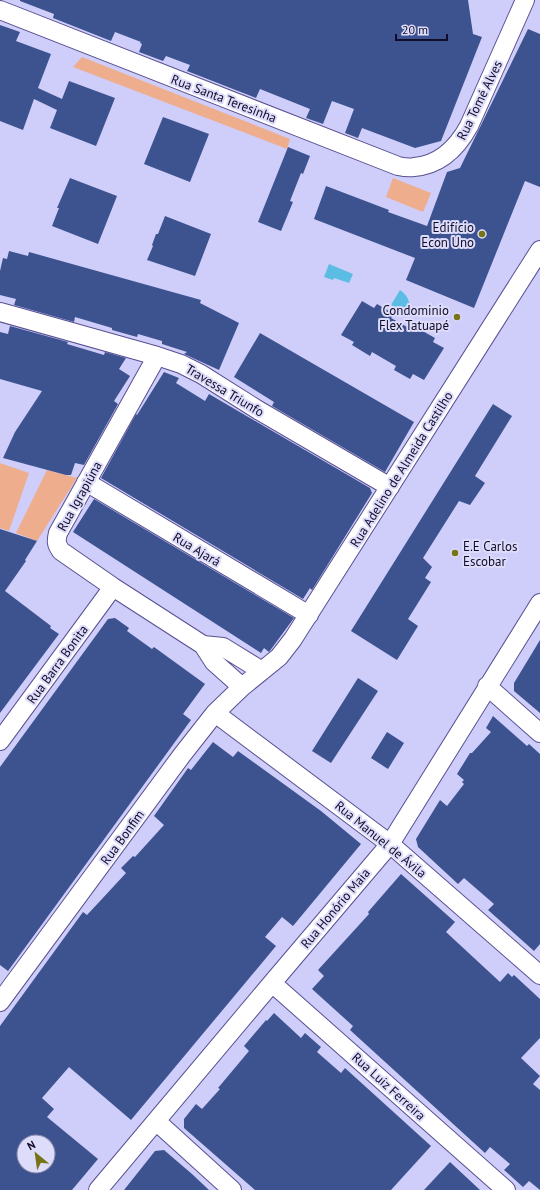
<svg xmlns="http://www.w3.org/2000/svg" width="540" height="1190" viewBox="0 0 540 1190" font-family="'PT Sans',sans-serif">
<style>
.green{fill:#eeae8e}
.water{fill:#5cbde4}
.building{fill:#3d5390;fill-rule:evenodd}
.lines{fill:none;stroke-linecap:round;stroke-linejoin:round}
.street-casing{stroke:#585091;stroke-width:20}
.street{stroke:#fff;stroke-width:18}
.poi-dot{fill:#777418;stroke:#dddcfb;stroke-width:1.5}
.labels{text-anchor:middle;stroke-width:4;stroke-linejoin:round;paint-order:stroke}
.street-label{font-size:13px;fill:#110c27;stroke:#dddcfb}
.poi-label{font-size:13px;fill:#110c27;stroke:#dddcfb;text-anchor:end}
</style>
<rect width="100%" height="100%" fill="#cfcdfa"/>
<path class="green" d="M82,57l208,82 -3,10 -214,-82z
M393,178l38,15 -8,19 -37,-15z
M0,463l29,10 -20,58 -9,-3z
M47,470l30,8 -40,63 -21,-8z"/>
<path class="water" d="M329,264l24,10 -4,9 -15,-5 -1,2 -9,-3z
M400,290c7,5 9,9 10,18 -7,3 -13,0 -19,-3z"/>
<path class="building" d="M20,0h448l5,34 9,3 -41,104 -26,7 -53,-20 -4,10 -13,-5 9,-24 -22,-8 -9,23 -17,-6 4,-9 -50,-20 -4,9 -69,-27 3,-6 -24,-9 -3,5 -24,-9 3,-8 -2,-1 1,-1 -26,-10 -4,9 -58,-23 1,-4 -34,-13z
M0,25l20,7 -4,9 35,13 -13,34 24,11 7,-18 46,17 -19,48 -46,-18 7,-18 -23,-11 -11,31 -23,-9z
M528,29l12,5v153l-15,-6 -51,127 -68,-28 9,-22 -101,-39 12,-33 63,24 -1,2 39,14 20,-54 13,-4z
M163,117l46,17 -19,48 -46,-18z
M288,147l22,9 -7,18 -2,-1 -11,28 3,1 -12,29 -23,-9z
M70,178l47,18 -19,48 -46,-18 7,-18h-2z
M165,216l46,18 -16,42 -48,-16 6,-14 -1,-1 4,-11h2z
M9,251l19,5 1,-4 172,48 -1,3 39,20 -20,47 -35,-16 3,-2 -25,-8v-3l-24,-7 -1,3 -25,-7v-2l-37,-11 -1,5 -60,-17 2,-6 -16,-4v-24l3,-13 4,1z
M362,301l12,7 3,-4 17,10 -3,4 25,14 3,-3 16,9 -2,4 11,6 -20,32 -11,-6 -3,5 -16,-9 2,-4 -24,-14 -2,4 -18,-11 2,-3 -13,-7z
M10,326l58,16 -1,2 37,11 1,-3 21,6 -7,11 11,7 -16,25 4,3 -34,61 -9,-2 -4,12h-5l-63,-17 12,-26 27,-41 -42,-12v-47l8,2z
M260,333l154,89 -29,50 -113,-66 2,-4 -40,-25z
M164,372l15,6 -3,5 29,18 4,-7 161,94 2,5 -60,97 -2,-2 -7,11 -202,-121 35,-64 1,1z
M493,404l19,12 -37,60 10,7 -15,22 -11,-4 -36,57 9,9 -7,11 6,4 -23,37 10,7 -21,34 -46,-29z
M94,499l200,119 -25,34 -5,-4 -3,5 -188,-121z
M0,529l37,12 -12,19 1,1 -21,30 46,35 -1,2 9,6 -59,79z
M115,618l14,10 -2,3 25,18 2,-2 51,37 -22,30 8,6 -183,251 -8,-6v-198l108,-148z
M540,640v73l-26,-22v-8z
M358,678l20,13 -47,72 -19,-12z
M493,716l34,30 2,-2 11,10v190l-6,7 -46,-41 6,-6 -30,-26 -6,6 -40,-37 -2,-8 24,-39 7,6 17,-22 -2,-2 2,-2 -7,-6 13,-21h2l19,-21 -5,-4z
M387,732l17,11 -16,26 -17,-11z
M213,742l20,15 5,-6 83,60 40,33 -68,82 -11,-9 -17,20 11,9 -145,174 -62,-53 -27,31 12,11 -7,8 51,42 -26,31h-72v-164l83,-114 4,3 14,-15 25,-27 -5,-5 12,-12 2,1 29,-32 -10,-9 34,-48 3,2zM24,1142h24v24h-24z
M401,874l54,48 -9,10 54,50 8,-9 4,4 2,-2 26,24v39l-19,20 19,18 -7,8 7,6v100l-11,-9 -6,6 -19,-17 6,-6 -20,-17 -5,6 -135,-123 3,-4 -41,-37 12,-13 -6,-6 51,-56 -1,-2z
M274,1013l27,25 4,-5 16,14 -4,5 24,21 4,-5 86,78 -40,44h-136l-71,-62v-9l12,-15 6,5 18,-20 -2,-1 31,-37 -5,-5 22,-26 1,1z
M164,1150l28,24 17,16h-85l31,-39z
M450,1162l30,28h-56z"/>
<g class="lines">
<defs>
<path id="street" d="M0,10l398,156c5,1 11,2 16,1 26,-2 43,-19 55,-41l56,-126
M0,312l157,44 24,8 20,10 57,36 132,77
M157,356l-99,177c-2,8 -2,11 3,18l52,36 90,58
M86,482l223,133
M487,686l53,47
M242,687l-28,-25 -11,-17 20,2 39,24
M215,713l175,131 150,131
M0,741l113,-154
M272,983l234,207
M0,1002l182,-247 33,-42 27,-26 37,-30 14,-18 247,-389
M156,1121l76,69
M98,1190l174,-207 118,-139 150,-241"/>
</defs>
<use href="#street" class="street-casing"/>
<use href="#street" class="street"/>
</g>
<g class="poi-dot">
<circle cx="482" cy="234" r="4"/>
<circle cx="457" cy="317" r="4"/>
<circle cx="455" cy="553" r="4"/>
</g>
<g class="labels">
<g class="street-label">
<text transform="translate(224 98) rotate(21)" y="5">Rua Santa Teresinha</text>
<text transform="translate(479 100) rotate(-64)" y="5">Rua Tomé Alves</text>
<text transform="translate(225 390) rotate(31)" y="5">Travessa Triunfo</text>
<text transform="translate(401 469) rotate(-58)" y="5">Rua Adelino de Almeida Castilho</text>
<text transform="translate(79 496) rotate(-61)" y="5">Rua Igrapiúna</text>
<text transform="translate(197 549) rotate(31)" y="5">Rua Ajará</text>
<text transform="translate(57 664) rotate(-54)" y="5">Rua Barra Bonita</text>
<text transform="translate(122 837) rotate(-54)" y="5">Rua Bonfim</text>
<text transform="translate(381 839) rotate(39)" y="5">Rua Manuel de Ávila</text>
<text transform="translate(335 908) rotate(-50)" y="5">Rua Honório Maia</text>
<text transform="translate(389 1086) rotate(42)" y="5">Rua Luiz Ferreira</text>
</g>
<g class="poi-label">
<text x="474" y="232">Edifício<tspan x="474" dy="15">Econ Uno</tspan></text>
<text x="449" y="315">Condominio<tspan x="449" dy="15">Flex Tatuapé</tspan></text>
<text x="463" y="551" text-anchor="start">E.E Carlos<tspan x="463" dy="15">Escobar</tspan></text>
</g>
</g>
<g transform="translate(36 1154) rotate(331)"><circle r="19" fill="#dddcfb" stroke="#8b89a6"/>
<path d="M0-3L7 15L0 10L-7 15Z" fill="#777418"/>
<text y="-6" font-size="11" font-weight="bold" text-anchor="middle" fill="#110c27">N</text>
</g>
<path d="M396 34v6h51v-6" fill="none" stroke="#110c27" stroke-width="2"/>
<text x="402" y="34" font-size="12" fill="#110c27" stroke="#dddcfb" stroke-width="3" paint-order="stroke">20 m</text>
</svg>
